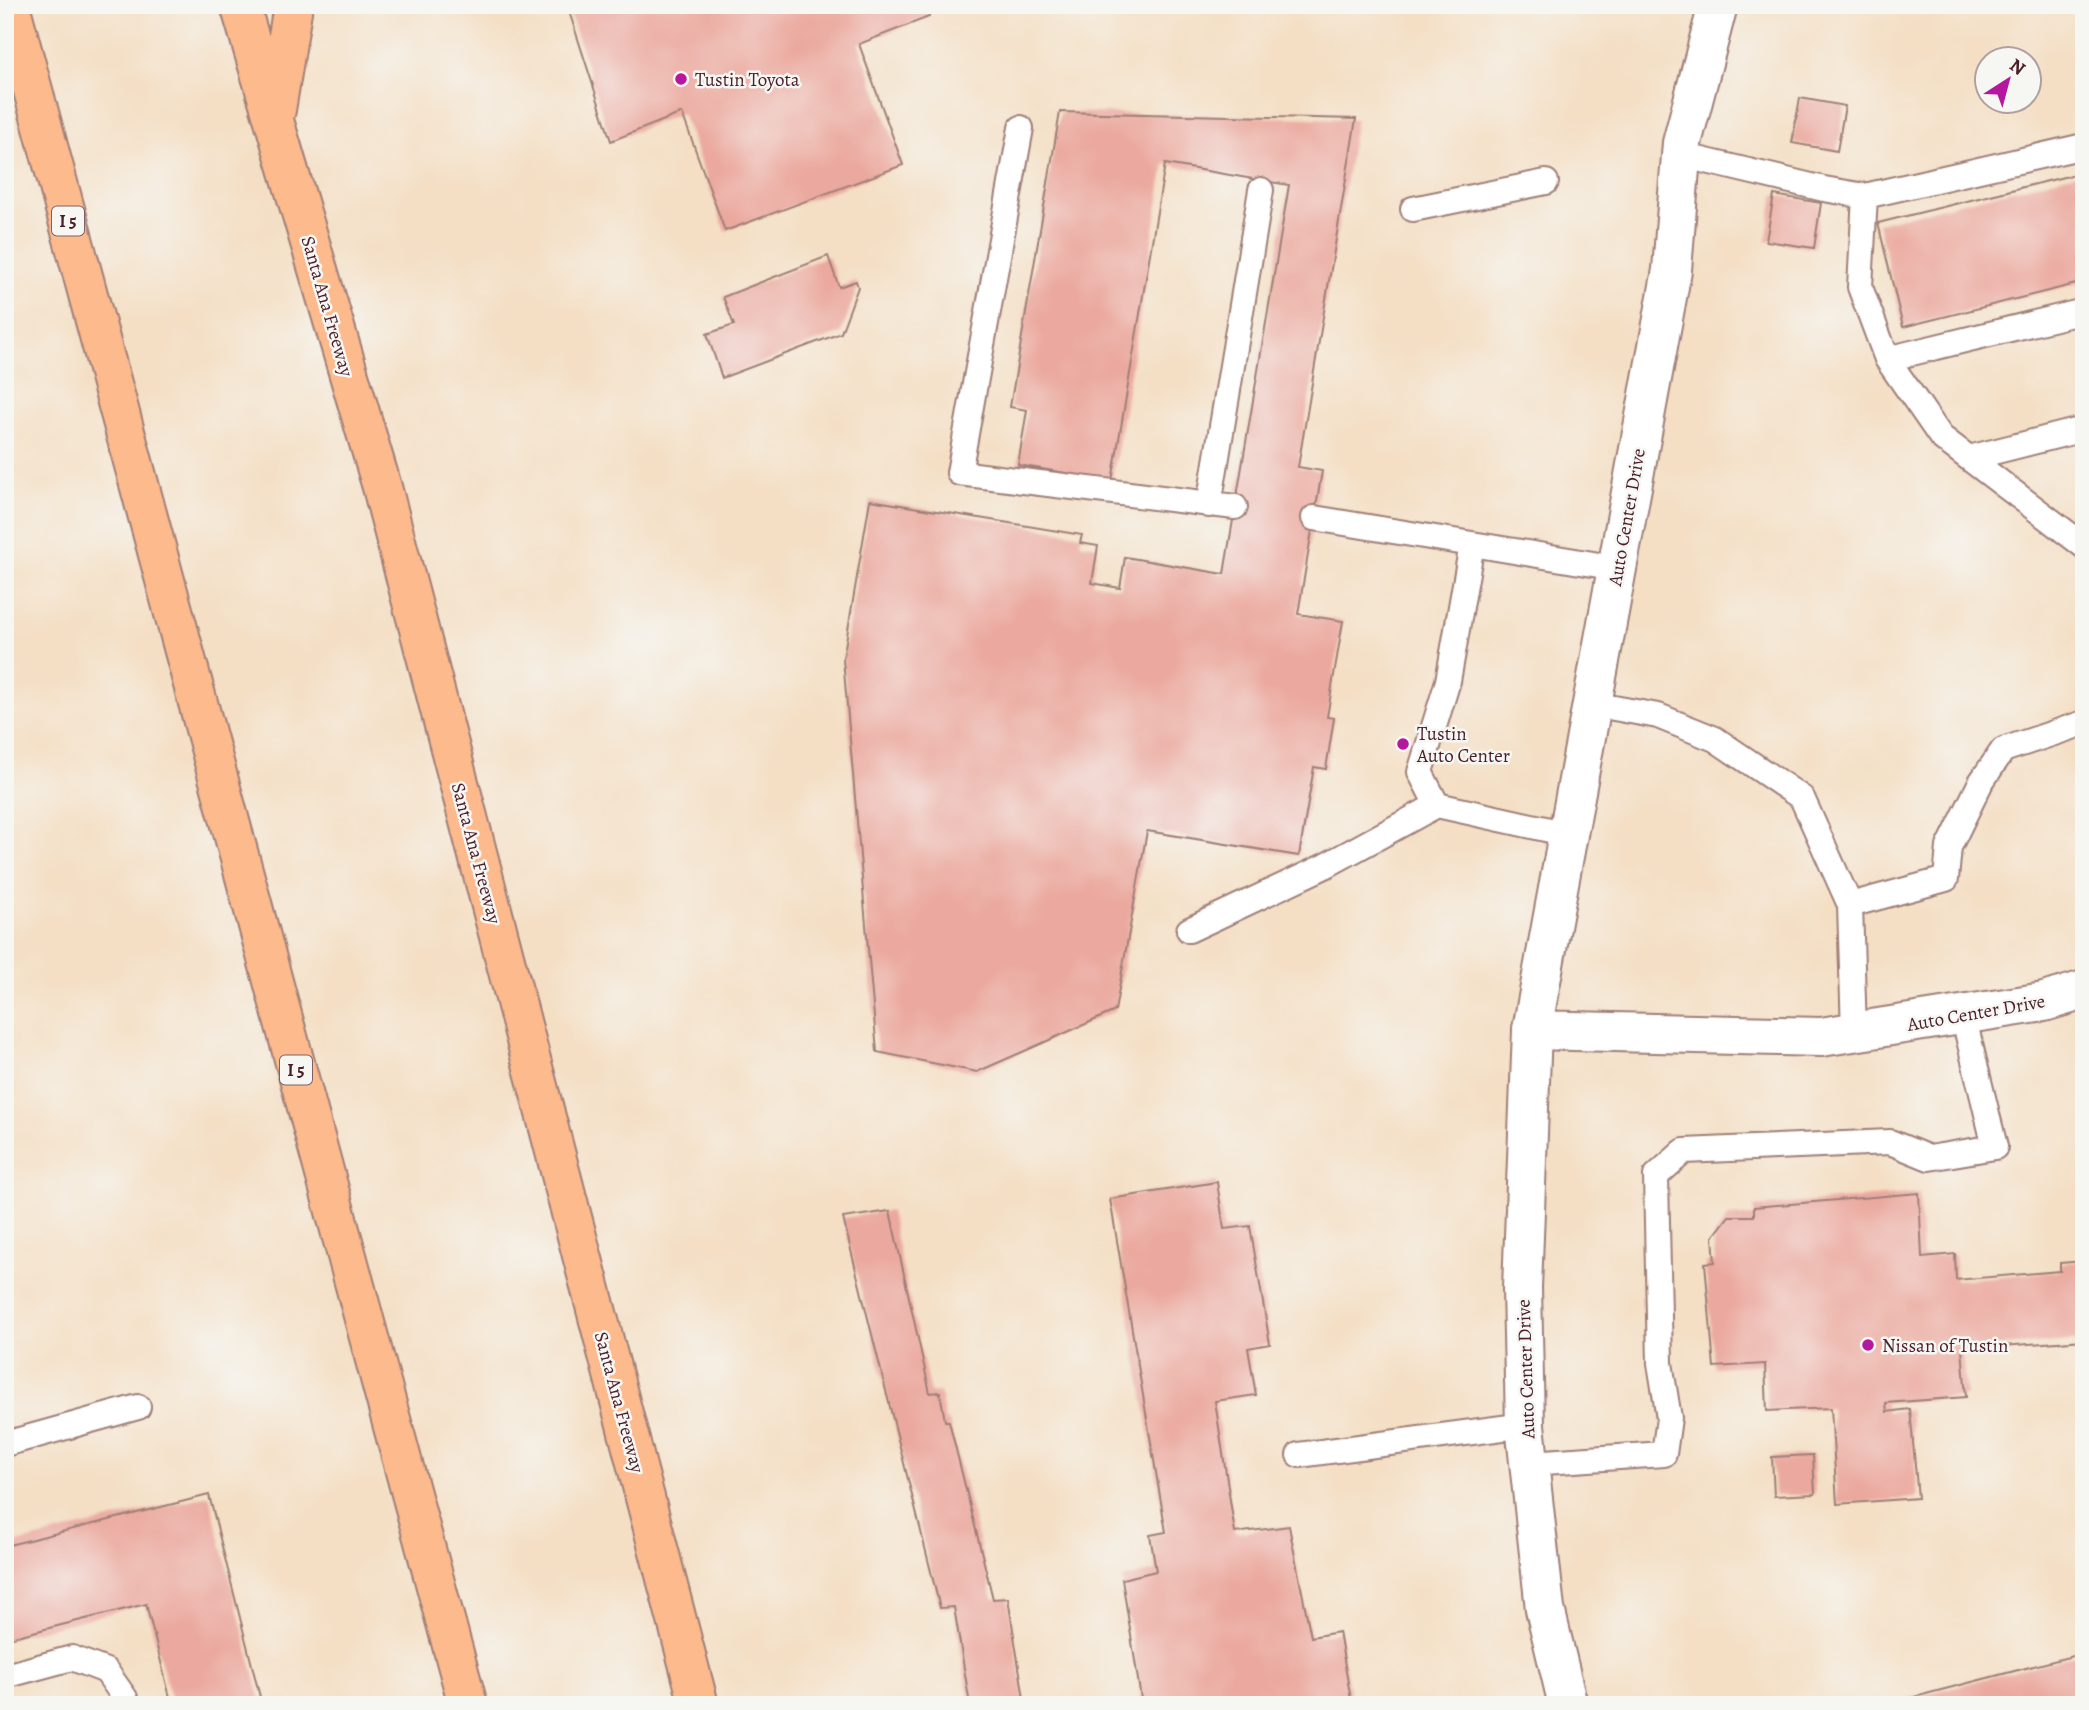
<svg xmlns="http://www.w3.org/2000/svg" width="2089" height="1710" viewBox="0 0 2089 1710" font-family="Alegreya,serif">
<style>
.building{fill:#eba89e}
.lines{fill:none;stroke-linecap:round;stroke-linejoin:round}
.service-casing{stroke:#9f7f78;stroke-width:28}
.minor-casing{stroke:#9f7f78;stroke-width:42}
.tertiary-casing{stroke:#9f7f78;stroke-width:42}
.motorway-casing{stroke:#9f7f78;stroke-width:42}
.service{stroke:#fff;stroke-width:24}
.minor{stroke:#fff;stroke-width:38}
.tertiary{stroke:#fff;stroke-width:38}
.motorway{stroke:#fcba8d;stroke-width:38}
.poi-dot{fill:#b5179e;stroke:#f6f6f2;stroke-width:2.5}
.labels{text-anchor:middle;stroke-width:5;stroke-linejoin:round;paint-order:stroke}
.shield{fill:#f6f6f2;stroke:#7e6067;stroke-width:2}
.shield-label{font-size:18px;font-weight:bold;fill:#4a1f2b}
.poi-label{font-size:19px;fill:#4a1f2b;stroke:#f6f6f2;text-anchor:start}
.street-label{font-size:19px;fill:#4a1f2b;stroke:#f6f6f2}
</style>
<rect width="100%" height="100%" fill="#f6f6f2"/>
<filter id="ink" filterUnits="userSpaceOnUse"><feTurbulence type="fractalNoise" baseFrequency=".0143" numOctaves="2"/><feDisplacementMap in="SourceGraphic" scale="14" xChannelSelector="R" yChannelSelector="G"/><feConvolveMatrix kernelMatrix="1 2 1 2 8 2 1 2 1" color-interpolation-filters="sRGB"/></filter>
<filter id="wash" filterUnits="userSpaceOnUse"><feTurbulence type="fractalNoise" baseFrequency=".00686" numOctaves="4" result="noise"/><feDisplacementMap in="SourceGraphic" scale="28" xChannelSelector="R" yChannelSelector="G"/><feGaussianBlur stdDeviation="1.57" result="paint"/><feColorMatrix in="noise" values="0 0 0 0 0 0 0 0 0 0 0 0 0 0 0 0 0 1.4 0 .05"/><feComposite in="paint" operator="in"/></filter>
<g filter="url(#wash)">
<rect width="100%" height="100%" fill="#f4dfc5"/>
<g id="blocks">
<path class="building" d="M567,5h359l3,12 -70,27 44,121 -178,66 -43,-118 -71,28z
M1800,98l45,8 -8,45 -45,-8z
M1060,112l296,7 -58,348 24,4 -24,143 45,7 -16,96 7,1 -8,51 -12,-2 -15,89 -152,-25 -32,180 -138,61 -100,-20 -34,-393 27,-159 212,35 -2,8 18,3 -6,37 28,5 5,-31 99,17 65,-389 -124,-21 -53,317 -94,-16 9,-55 -17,-3z
M2084,172v110l-181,45 -25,-104z
M1774,195l47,8 -7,45 -48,-7z
M828,256l11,31 17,-6 2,6 -17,46 -119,45 -15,-44 27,-9 -11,-28z
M1217,1182l7,47 26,-3 20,118 -22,4 8,47 -41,6 20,132 54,-7 22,111 28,-5 13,73h-63l-1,-2 -12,2h-134l-20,-126 34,-8 -6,-36 16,-3 -56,-333z
M1919,1193l3,64 33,-3 1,26 104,-9v-8l24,-2v79l-122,9 4,48 -80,6 1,9 23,-3 8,89 -81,6 -6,-96 -64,3 -2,-47 -51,3 -9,-104 10,-1 -2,-25 16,-21h25v-9z
M890,1211l40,182 10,-1 5,29h4l44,178 15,-1 17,107h-55l-16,-98 -14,1 -97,-390z
M1813,1455l2,39 -41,2 -2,-39z
M209,1495l53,210h-90l-26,-101 -141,35v-93z
M2084,1653v52h-197v-1z"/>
</g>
</g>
<g filter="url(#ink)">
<use href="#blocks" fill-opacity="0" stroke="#9f7f78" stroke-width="2"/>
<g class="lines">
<defs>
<path id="service" d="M1021,128l-62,345 276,34
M1681,155l143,34 41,7 -5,91 27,72
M1865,196l219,-50
M1413,209l133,-27
M2084,311l-197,48 54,78 143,109
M1969,458l115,-29
M1209,505l52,-315
M1314,518l158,26
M1592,704l66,12 57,23 87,59 48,107 96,-26 3,-32 32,-65 22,-32 81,-27
M1437,805l-17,-33 28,-91 24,-137 145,24
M1850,905l4,127
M1189,930l136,-64 112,-61 131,29
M5,1444l133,-37
M1299,1455l226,-30
M1529,1463l135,-9 5,-36 -9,-55 -4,-187 28,-25 206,-9 39,16 66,-11 -32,-132
M5,1676l67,-18 34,13 19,27 2,7"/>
<path id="minor" d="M1532,1030l-10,258 3,137 20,184 23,96"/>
<path id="tertiary" d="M1718,5l-36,138 -10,127 -140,760 289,7 223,-35 40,-12"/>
<path id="motorway" d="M10,5l458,1700
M240,5l142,482 317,1218
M276,110l17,-105"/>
</defs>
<use href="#service" class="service-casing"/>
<use href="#minor" class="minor-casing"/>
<use href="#tertiary" class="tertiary-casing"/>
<use href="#motorway" class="motorway-casing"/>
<use href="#service" class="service"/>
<use href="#minor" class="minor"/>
<use href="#tertiary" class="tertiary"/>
<use href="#motorway" class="motorway"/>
</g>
</g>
<g class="poi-dot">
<circle cx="681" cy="79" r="7"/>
<circle cx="1403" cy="744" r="7"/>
<circle cx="1868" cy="1345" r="7"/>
</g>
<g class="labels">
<g class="shield">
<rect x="52" y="206.5" width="32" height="29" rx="5"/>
<rect x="280" y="1055.5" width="32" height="29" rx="5"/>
</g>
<g class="shield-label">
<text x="68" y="227">I 5</text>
<text x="296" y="1076">I 5</text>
</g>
<g class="poi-label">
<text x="695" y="86">Tustin Toyota</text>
<text x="1417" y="740">Tustin<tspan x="1417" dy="22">Auto Center</tspan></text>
<text x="1882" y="1352">Nissan of Tustin</text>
</g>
<g class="street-label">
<text transform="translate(328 306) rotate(74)" y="7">Santa Ana Freeway</text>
<text transform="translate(1626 517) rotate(-80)" y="7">Auto Center Drive</text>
<text transform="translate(477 853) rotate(75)" y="7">Santa Ana Freeway</text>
<text transform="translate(1976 1012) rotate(-10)" y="7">Auto Center Drive</text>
<text transform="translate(1525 1369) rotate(-92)" y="7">Auto Center Drive</text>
<text transform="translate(620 1402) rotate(75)" y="7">Santa Ana Freeway</text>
</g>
</g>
<rect width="2089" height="1710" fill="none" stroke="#f6f6f2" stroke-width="28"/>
<g transform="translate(2008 80) rotate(36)"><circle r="33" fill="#f6f6f2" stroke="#b1a0a2" stroke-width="2"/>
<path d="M0-5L12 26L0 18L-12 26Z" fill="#b5179e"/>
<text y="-10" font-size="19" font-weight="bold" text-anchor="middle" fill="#4a1f2b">N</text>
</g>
</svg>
